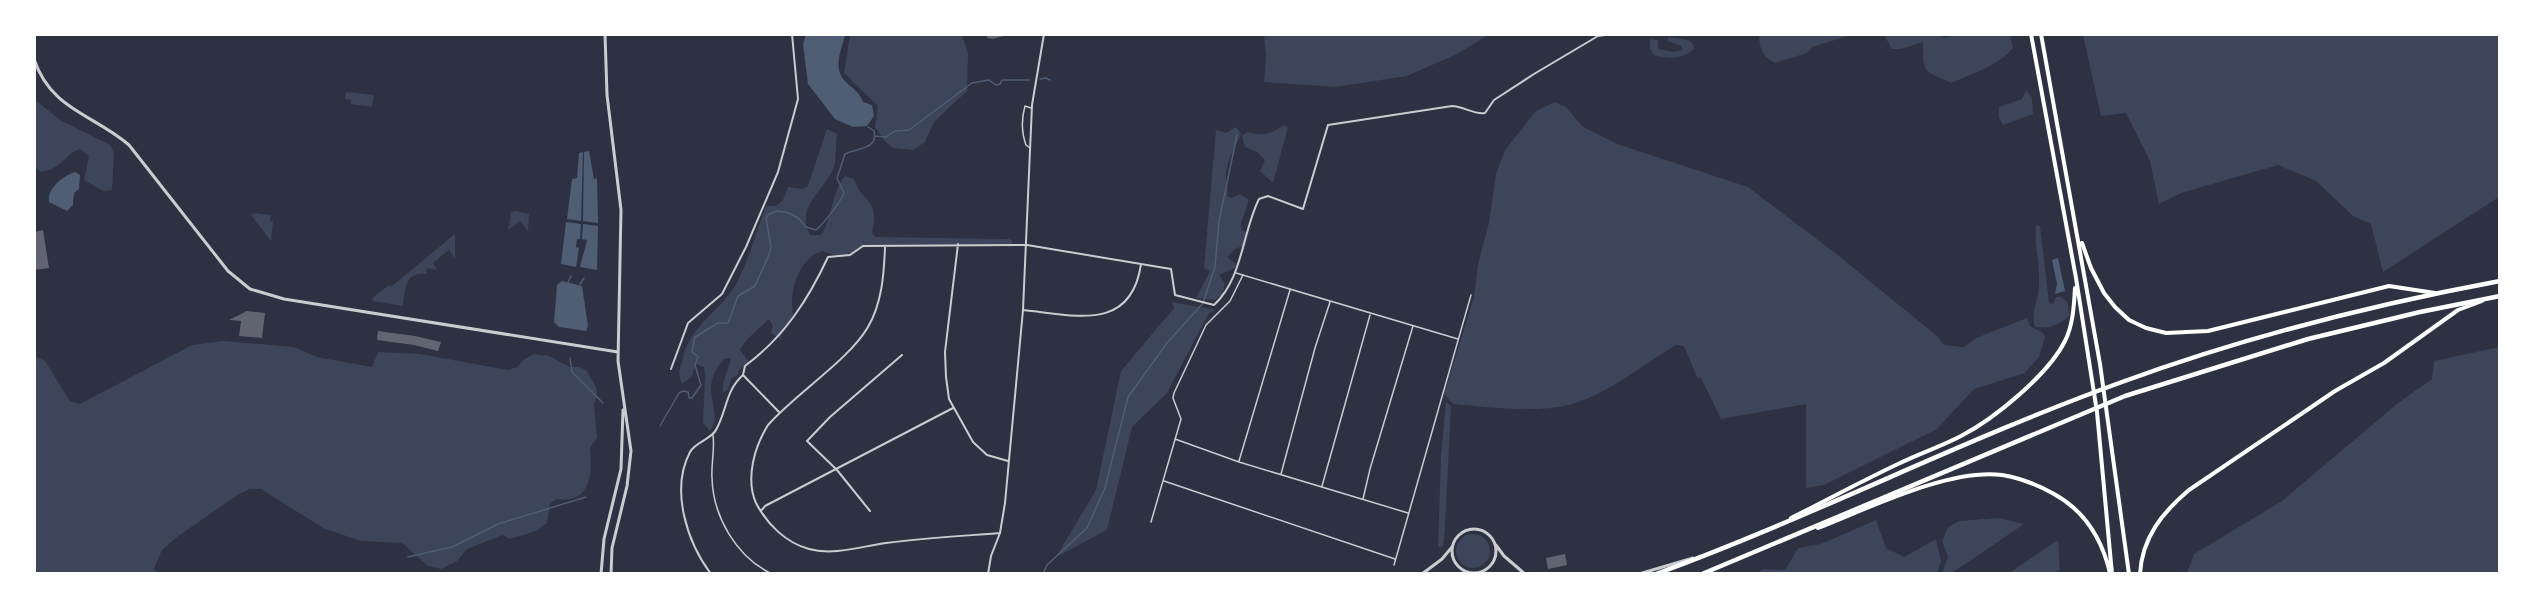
<svg xmlns="http://www.w3.org/2000/svg" width="2534" height="608" viewBox="0 0 2534 608" font-family="'Sofia Sans Condensed',sans-serif">
<style>
.green{fill:#3c4559}
.water{fill:#4f5d75}
.lines{fill:none;stroke-linecap:round;stroke-linejoin:round}
.stream{stroke:#4f5d75;stroke-width:1.5}
.building{fill:#626471}
.service{stroke:#caccd0;stroke-width:1.5}
.minor{stroke:#caccd0;stroke-width:2}
.tertiary{stroke:#caccd0;stroke-width:3}
.secondary{stroke:#fff;stroke-width:4}
.motorway{stroke:#fff;stroke-width:4.5}
</style>
<rect width="100%" height="100%" fill="#2d3142"/>
<path class="green" d="M1764,34h47c7,4 29,1 40,1l-39,12 -5,6 -32,10c-12,-6 -15,-13 -16,-26z
M1955,34l55,1 3,13c-14,18 -42,26 -62,35 -28,-14 -28,-7 -28,-41l-22,7h-9l-8,-14h53l8,3z
M850,35h112l6,18 -1,38 -33,31 -9,20 -12,8 -20,-2 -8,-7 -10,-14 3,-21 -34,-33z
M1264,35v-1l224,1 -31,19 -50,22 -72,11 -71,-5 2,-26z
M2083,35h416v162l-116,75 -12,-48 -18,-8 -37,-35 -38,-16 -97,28 -22,11 -9,-43 -24,-48 -25,3z
M1669,37l19,3 5,4 1,5c-12,11 -26,10 -40,6l-4,-6v-10l8,1v9l16,3 9,-2 -2,-4 -14,-5z
M2026,90l6,8 1,16 -30,11 -4,-7v-11l23,-8z
M346,92l28,3 -2,12 -21,-3v-4l-6,-1z
M34,99l26,21 50,25 4,8 -2,37 -9,1 -19,-11 5,-24 -9,-7c-16,5 -16,19 -39,23l-6,-4z
M1555,102l11,5 17,20 34,17 131,43 86,65 103,84 7,9 20,2 12,-9 51,-20 3,8 13,7 2,4 -6,20 -14,16 -51,16 -37,40 -113,56 -18,3v-84l-85,15 -20,-41 -4,-1 -13,-31 -8,-1c-33,20 -67,48 -104,59 -34,10 -84,3 -119,0l-9,-10 30,-97 4,-33 11,-41 7,-49 9,-24 31,-39z
M1283,125l5,2 -15,56 -13,-12 5,-11 -8,-8 -12,-5 -3,-11 5,-4c13,4 25,3 36,-7z
M1236,127l5,7c-6,13 -15,28 -15,42 0,8 3,12 1,20l5,2 8,-4 9,6 -8,24 1,6 5,3 -4,13 -8,3 -8,8 9,7 -1,4 -16,7 6,9 -3,11 -8,5 -18,-2 14,-27 -6,-3 12,-138 10,3z
M827,129l10,5c-2,11 0,24 -3,33 -10,25 -39,39 -24,68h11c12,-18 10,-43 24,-59l9,3c10,28 26,18 18,54l4,4 133,2 4,3 -3,4h-147c-11,11 -26,12 -40,5 -25,7 -34,41 -30,64l-13,24 -9,-6 2,-7 -4,-7c-11,11 -22,18 -29,31l9,12 -9,7 -3,7 -5,2 -4,12 -5,3c-2,-11 6,-24 8,-35l-7,1c-29,33 2,50 -14,72l-7,-8 2,-45 -1,-11 -8,-3 -4,13 -10,7c-5,-11 -2,-15 1,-26 7,-33 37,-46 53,-74 13,-24 20,-52 30,-78h10l7,-6 5,-13 14,2 6,-3z
M515,211l14,3 -1,17 -8,-10 -12,9 3,-18z
M254,213l17,2 -1,6h3l-2,20 -20,-26z
M2036,225l4,1 9,76 4,2 3,-7h5l6,4 3,14c-11,10 -20,14 -35,12 -5,-15 4,-28 4,-43 1,-20 -5,-39 -3,-59z
M455,234v25l-6,-9 -16,13 4,7 -10,-2 -1,6c-21,-3 -21,15 -23,32l-30,-5 -1,-3 17,-13 2,2z
M1172,302l44,8 -7,3 -42,80 -35,34 -25,103 -51,27 40,-67 25,-119 53,-63z
M223,341l71,6 23,10 55,10 6,-15 42,2 88,16 9,-3 6,-7 11,-6 15,2 21,11h9l8,4 9,16 1,8 -3,10 3,33 -7,10c3,27 0,56 -34,51l-6,5 -3,19 -11,8 -26,8 -7,-4 -36,14 -10,12 -16,8 -13,-3 -26,-23 -41,-2 -38,-13 -62,-39h-11l-11,5 -62,43 -15,13 -8,18 4,5h-123v-217l10,5 25,40 10,3 112,-59z
M2499,347v226h-312l7,-19 88,-53 116,-98 34,-24 2,-18z
M1446,402l5,4 -6,122 -2,18 -5,1 3,-91z
M1998,518l26,6 -72,49h-10l6,-16 -6,-16 6,-14 11,-6z
M1876,520l10,28 18,9 32,-18 5,22 -4,12h-180l6,-4 22,1 13,-22 23,-4z
M1456 551a17 17 0 1 1 34 0a17 17 0 1 1-34 0Z
M2058,540l2,30 -6,3h-45z"/>
<path class="water" d="M806,35h39c-4,18 -14,34 3,49 7,6 12,10 15,18l9,3 2,11 -7,10 -14,1 -18,-8 -27,-35 -5,-40z
M589,151l5,28 3,-1 1,45 -15,-2 1,-69z
M583,152l-2,69 -14,-2 5,-40 5,-1 2,-25z
M75,172l5,3 -1,14 -5,4 -1,12 -6,6 -18,-9c-2,-14 14,-26 26,-30z
M566,222l15,2 -1,15h-3l-1,8 3,1 -3,19 -15,-3z
M583,224l15,2 -1,44 -17,-3 7,-27 -5,-1z
M2058,258l7,33 -10,3 2,-10 -5,-24z
M562,281l20,5 6,40 -2,5 -27,-4 -5,-5 3,-37z"/>
<g class="lines">
<path class="stream" d="M1040,79l6,-1 4,2
M875,136l11,1 9,-6 14,-1 63,-47 17,-3 7,5 4,-1 2,-4h28
M568,282l3,-6
M580,284l4,-6
M570,358l2,14 31,31
M660,426l19,-33 4,-2 5,1 1,6h3l9,-13 -6,-20 3,-9 -6,-4 3,-15 23,-14h10l10,-27 17,-10 13,-29 3,-9 -5,-30 3,-4 9,-3 11,2 9,5 8,9 10,3c8,-7 24,-27 28,-37l-7,-15 8,-24c11,-6 34,-4 29,-23l-6,-4
M408,557l44,-10 46,-23 88,-27
M1043,574l4,-9 40,-37 18,-40 23,-91 39,-54 36,-40 12,-36 4,-46 18,-86"/>
</g>
<path class="building" d="M987,34h20v1l-14,4 -6,-1z
M43,230l6,38 -15,2v-38z
M247,311l18,2 -3,25 -23,-2 2,-15 -12,-1z
M378,331l37,5 26,6 -3,9 -24,-6 -37,-5z
M1565,554l2,11 -19,4 -2,-11z"/>
<g class="lines">
<path class="service" d="M1030,148l-4,-3c-5,-14 -5,-25 -1,-39l6,2
M1236,273l222,66
M713,435c2,15 -2,28 -1,43 1,38 24,79 60,96
M1175,439l64,23 169,51
M1239,461l51,-171
M1281,474l34,-126 15,-46
M1164,481l231,78
M1322,486l48,-171
M1363,499l7,-30 43,-143
M1151,522l30,-103 -8,-21 1,-5 32,-68 24,-24 13,-26
M1394,565l77,-270"/>
<path class="minor" d="M958,244l-13,108 1,25 3,22 24,43 14,13 21,6
M885,247c-1,27 -3,56 -17,80 -19,33 -73,67 -100,98 -13,21 -23,53 -12,78 11,21 30,40 53,46 24,7 54,-3 77,-6 38,-5 76,-7 114,-10
M1023,310c51,5 108,23 118,-46
M671,369l17,-46 34,-29 24,-47 32,-75 20,-73 -6,-65
M779,412l-36,-37 2,-9c39,-29 63,-66 83,-109l22,-2 13,-9 164,-1 144,24 4,26 39,10c29,-27 28,-72 45,-106l9,-3 35,13 25,-84 124,-19c11,0 22,9 33,7l9,-13 40,-26 64,-38 14,-2
M761,511l4,-5 188,-98
M870,511l-33,-41 -30,-29 23,-24 72,-62
M711,574c-24,-32 -41,-84 -21,-122 6,-11 22,-12 27,-24 10,-19 9,-38 26,-53
M988,574l3,-18 9,-23 5,-30 18,-193 9,-205 12,-71"/>
<path class="tertiary" d="M605,34l2,61 14,115 -3,151 13,90 -4,35 -15,62 -1,26
M34,59c17,51 59,55 95,86l99,126 22,18 34,10 334,53
M1452 551a22 22 0 1 1 44 0a22 22 0 1 1-44 0Z
M1496,545l8,11 21,18
M601,574l3,-35 17,-70 2,-59
M1422,574l20,-15 10,-12
M1639,574l54,-16"/>
<path class="secondary" d="M2031,34l45,244 21,134 15,162
M2041,34l59,330 29,210
M2082,243l9,25 13,25 11,14 14,13 17,8 20,5 42,-2 181,-45 46,7
M1791,518c36,-18 71,-37 107,-54 20,-10 42,-17 63,-28 33,-17 87,-61 104,-95 8,-16 9,-35 10,-53
M1818,528c49,-19 131,-60 184,-53 18,3 36,10 52,19 31,17 48,45 56,79
M2140,574c2,-37 23,-62 49,-84l146,-99 49,-28 74,-53 24,-9"/>
<path class="motorway" d="M1656,574c158,-58 308,-135 466,-192 123,-45 249,-77 378,-101
M1702,574l423,-178 183,-57 112,-27 80,-16"/>
</g>
<rect width="2534" height="608" fill="none" stroke="#ffffff" stroke-width="72"/>
</svg>
